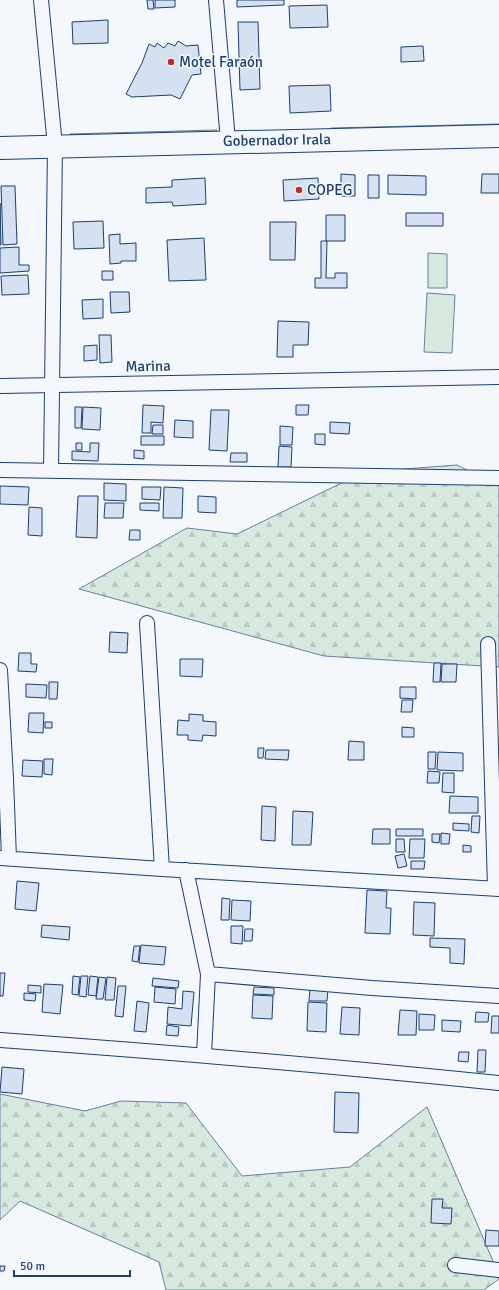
<svg xmlns="http://www.w3.org/2000/svg" width="499" height="1290" viewBox="0 0 499 1290" font-family="Signika,sans-serif">
<style>
.forest{fill:url(#forest-firs);stroke:#687fa3}
.pitch{fill:#d7e8df;stroke:#687fa3}
.water{fill:url(#water-waves);stroke:#687fa3}
.building{fill:#d5e0f0;stroke:#1d3f73}
.lines{fill:none;stroke-linecap:round;stroke-linejoin:round}
.street-casing{stroke:#1d3f73;stroke-width:16}
.primary-casing{stroke:#1d3f73;stroke-width:24}
.street{stroke:#f4f7fb;stroke-width:14}
.primary{stroke:#f4f7fb;stroke-width:22}
.poi-dot{fill:#c62828;stroke:#f4f7fb;stroke-width:1.5}
.labels{text-anchor:middle;stroke-width:3;stroke-linejoin:round;paint-order:stroke}
.poi-label{font-size:15px;fill:#1d3f73;stroke:#f4f7fb;text-anchor:start}
.street-label{font-size:15px;fill:#1d3f73;stroke:#f4f7fb}
</style>
<defs>
<pattern id="forest-firs" width="22" height="20" patternUnits="userSpaceOnUse"><rect width="22" height="20" fill="#d7e8df"/><path d="M5 1l3.5 6h-7zM16 11l3.5 6h-7z" fill="#b8c8c3"/></pattern>
<pattern id="water-waves" width="16" height="10" patternUnits="userSpaceOnUse"><rect width="16" height="10" fill="#bed0e5"/><path d="M0 5q4-4 8 0t8 0" fill="none" stroke="#9aaabe"/></pattern>
</defs>
<rect width="100%" height="100%" fill="#f4f7fb"/>
<path class="forest" d="M457,465l42,21v181l-175,-11 -245,-67 108,-61 50,6 127,-62z
M0,1094l85,17 36,-10 65,2 56,73 108,-9 77,-60 72,168v4l-15,11h-318l-7,-28 -139,-61 -20,19z"/>
<path class="pitch" d="M428,253l19,1v34h-19z
M427,293l28,2 -3,58 -28,-1z"/>
<path class="water" d="M499,124v2l-168,4v-2z
M217,130l-3,4 -140,3 -4,-3z"/>
<path class="building" d="M147,0h6l1,9h-6z
M155,0h20v7l-20,1z
M237,0h47v5l-47,2z
M327,5l1,22 -38,1 -1,-22z
M108,20v23l-35,1 -1,-22z
M238,22h20l2,67 -20,1z
M178,41l8,5 12,-1 3,29 -9,1 -12,24 -9,-4 -39,2 -6,-3 16,-31 7,-19 6,3 2,-4 7,5 4,-5 7,3z
M423,46l1,15 -23,1v-15z
M330,85l1,26 -41,2 -1,-27z
M341,174l14,1v21h-14z
M482,174h17v19h-18z
M368,175h11v23h-11z
M388,175l38,1v19l-38,-1z
M205,178l1,26 -33,2 -1,-4 -26,1v-15l26,-1v-7z
M318,178l1,21 -35,2 -1,-21z
M1,186h14l2,58 -14,1z
M0,203l1,42h-1z
M406,213h37v13h-37z
M326,215h19v26h-19z
M103,221l1,27 -30,1 -1,-27z
M270,222h26l-1,38h-25z
M120,234v10l16,-1v18h-15v2l-11,1 -1,-29z
M204,238l2,42 -37,1 -2,-41z
M321,241h6l-1,37h9v-5h12v15h-32v-10h6z
M19,247v18h10v6l-29,2v-25z
M102,271h11v9h-11z
M28,275l1,19 -27,1 -1,-19z
M110,292h19l1,20 -19,1z
M103,299v19l-20,1 -1,-19z
M278,321l31,1 -1,23h-15v12h-16z
M99,335h12l1,27 -12,1z
M97,345v15l-13,1v-15z
M143,405l21,1 -1,17 -12,-1v11h-9z
M296,405h13l-1,10h-12z
M75,407h7l-1,21h-6z
M83,407l18,1 -1,22 -18,-1z
M211,410h18l-2,41 -18,-1z
M175,420l18,1v17l-19,-1z
M330,422l20,1 -1,11 -19,-1z
M153,425h10v9h-11z
M280,426l13,1 -1,18h-12z
M315,434h10v11l-10,-1z
M141,436h23v9h-23z
M76,443h6v7h-6z
M90,443h9l-1,18 -26,-1v-9l18,1z
M279,446l13,1 -1,20h-13z
M134,450l10,1v8l-10,-1z
M231,453h16v9h-17z
M104,483l22,1v17l-22,-1z
M0,486l29,1 -1,18 -28,-1z
M142,487h19l-1,13 -18,-1z
M164,487l19,1 -1,30h-19z
M78,496h20l-1,42 -21,-1z
M198,496l18,1v16l-18,-1z
M105,503h19l-1,15h-19z
M140,503h19v8l-19,-1z
M29,507l13,1v28l-14,-1z
M130,530h10v10h-11z
M110,632l18,1 -1,20 -18,-1z
M19,653h12v11h6l-1,8 -18,-1z
M180,659h23l-1,18 -22,-1z
M434,663h7l-1,19h-7z
M442,664h15l-1,18h-15z
M49,682h9l-1,17h-8z
M26,684l21,1 -1,13 -20,-1z
M400,687h16v12l-16,-1z
M402,700h11l-1,12h-11z
M29,713h15l-1,20 -15,-1z
M189,714l14,1v6l13,1v14l-13,-1 -1,6 -14,-1v-5h-11l1,-15 11,1z
M45,722h7v6h-7z
M402,727l12,1v9h-12z
M349,741l15,1v18h-16z
M258,748h6l-1,10h-5z
M266,750h23l-1,10 -23,-1z
M428,752h8l-1,17h-7z
M438,752l25,1v18l-26,-1z
M44,759h9l-1,16 -8,-1z
M23,760l20,1 -1,16 -20,-1z
M428,771l12,1 -1,11h-12z
M443,773h11v20l-12,-1z
M450,796l28,1v16h-29z
M262,806l14,1 -1,34 -14,-1z
M293,811l20,1 -2,33h-19z
M472,816h8l-1,17 -8,-1z
M453,823l16,1v7l-16,-1z
M373,829h17v15h-18z
M396,829h27v7h-27z
M441,833l9,1 -1,10h-8z
M432,834h8l-1,9 -7,-1z
M396,839h8l1,13h-9z
M410,839h15l-1,19h-15z
M463,845l8,1v6h-8z
M404,854l3,12 -9,2 -3,-12z
M411,861h14l-1,8h-13z
M17,881l22,2 -3,28 -21,-2z
M367,890l20,1 -1,17h5l-1,26 -25,-1z
M222,898l8,1 -1,21h-8z
M232,900l19,1 -1,20 -19,-1z
M414,902l21,1 -1,33 -21,-1z
M42,925l28,2 -1,13 -28,-3z
M231,926h12l-1,18 -11,-1z
M245,929h8l-1,12h-8z
M430,938l35,1 -1,25 -14,-1v-15l-20,-1z
M141,945l25,2 -2,18 -25,-2z
M134,946h6l-2,16 -6,-1z
M0,973h5l-2,23h-3z
M73,976l7,1 -2,18 -6,-1z
M81,976h7l-2,21 -7,-1z
M90,976l8,1 -2,19 -8,-1z
M99,977l7,1 -3,21h-7z
M107,977l9,1 -2,22h-9z
M153,978l26,3 -1,7 -26,-2z
M44,984l19,1 -3,29 -18,-2z
M28,985l13,1v7l-13,-1z
M118,986h8l-3,31 -8,-1z
M155,987l21,2 -1,15 -21,-2z
M254,987l20,1v7l-21,-1z
M310,989h18l-1,12h-18z
M183,991l11,1 -3,34 -24,-2 1,-17 14,2z
M24,993l12,1 -1,7 -11,-1z
M253,995l20,1 -1,23 -20,-1z
M137,1001l12,2 -3,29 -12,-1z
M308,1002l19,1 -1,29 -19,-1z
M342,1007l18,1 -1,27 -19,-1z
M400,1010l17,1 -1,24h-18z
M476,1012l13,1 -1,9h-13z
M419,1014l16,1 -1,15h-15z
M492,1016h7v17h-8z
M442,1020l19,1 -1,11 -18,-1z
M167,1025l12,2 -1,9 -12,-1z
M478,1050h8l-1,22h-8z
M459,1052h10l-1,10 -10,-1z
M2,1067l22,2 -2,25 -22,-2z
M335,1092l24,1 -1,40 -24,-1z
M432,1199h11l-1,9h10l-1,16 -20,-1z
M486,1230l13,1v15h-14z
M0,1266h5l-1,5h-4z"/>
<g class="lines">
<defs>
<path id="street" d="M41,0l14,146 -4,325
M216,0l12,141
M0,386l499,-9
M0,470l499,8
M147,623l15,246
M488,644l7,244
M0,670l6,109 3,79
M0,858l162,11 337,20
M186,870l22,104 -4,81
M208,974l164,14 127,8
M0,1040c167,12 333,26 499,43
M455,1265l44,5"/>
<path id="primary" d="M0,148l499,-12"/>
</defs>
<use href="#street" class="street-casing"/>
<use href="#primary" class="primary-casing"/>
<use href="#street" class="street"/>
<use href="#primary" class="primary"/>
</g>
<g class="poi-dot">
<circle cx="171" cy="62" r="4"/>
<circle cx="299" cy="190" r="4"/>
</g>
<g class="labels">
<g class="poi-label">
<text x="179" y="67">Motel Faraón</text>
<text x="307" y="195">COPEG</text>
</g>
<g class="street-label">
<text transform="translate(277 140) rotate(-1)" y="5">Gobernador Irala</text>
<text transform="translate(148 366) rotate(-1)" y="5">Marina</text>
</g>
</g>
<path d="M14 1270v6h116v-6" fill="none" stroke="#1d3f73" stroke-width="2"/>
<text x="20" y="1270" font-size="12" fill="#1d3f73" stroke="#f4f7fb" stroke-width="3" paint-order="stroke">50 m</text>
</svg>
